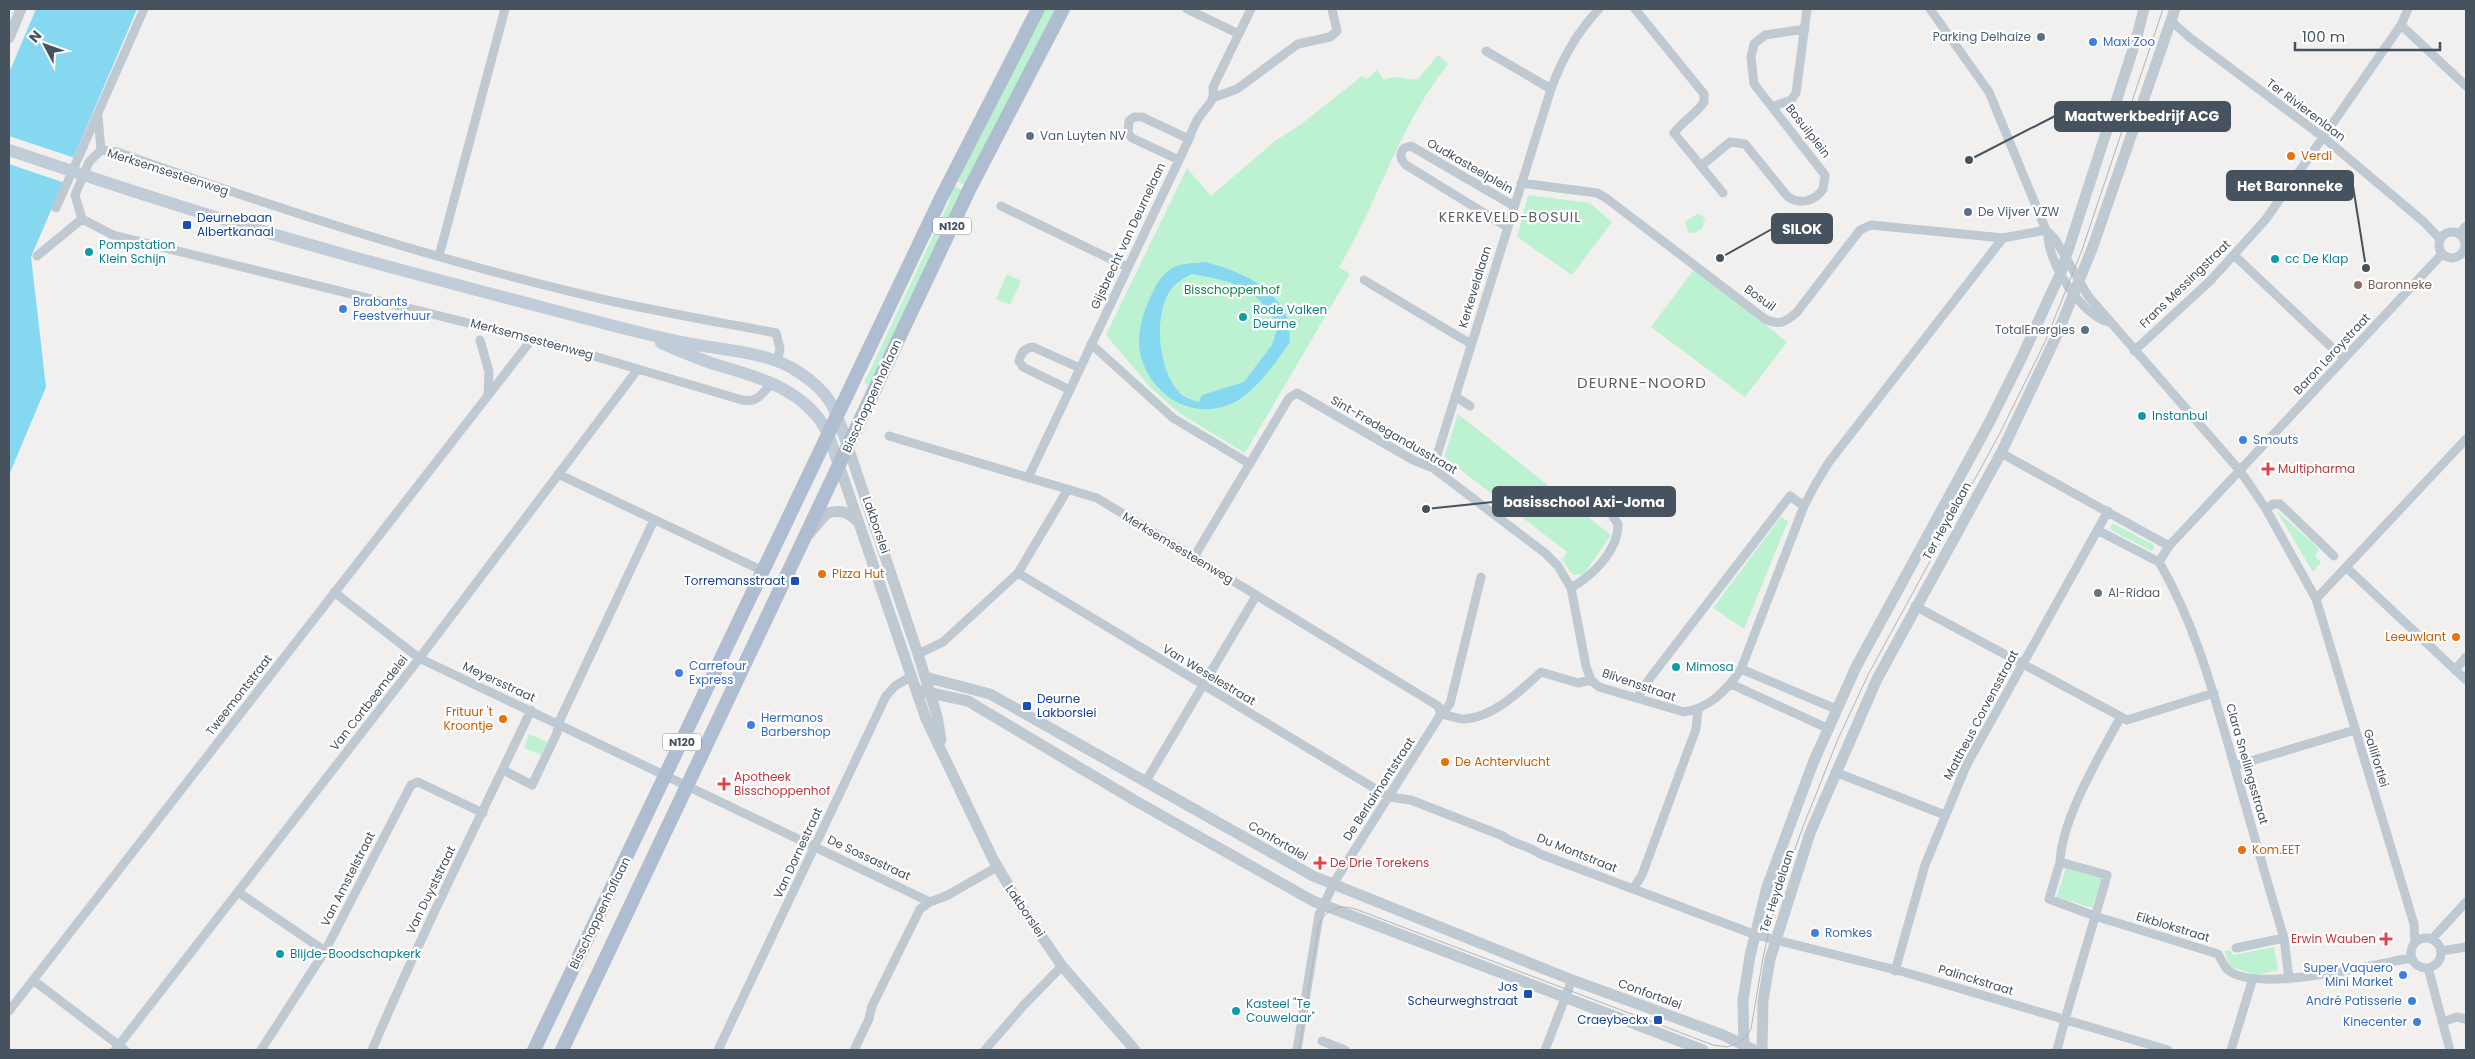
<svg xmlns="http://www.w3.org/2000/svg" width="2475" height="1059" viewBox="0 0 2475 1059" font-family="Poppins,sans-serif">
<style>
.green{fill:#bcf2d2}
.water{fill:#86d8f1;fill-rule:evenodd}
.pier{fill:#f2efef}
.lines{fill:none;stroke-linecap:round;stroke-linejoin:round}
.minor{stroke:#bfc9d2;stroke-width:9}
.tertiary{stroke:#bfc9d2;stroke-width:11}
.secondary{stroke:#c1ccd9;stroke-width:12}
.primary{stroke:#aebed0;stroke-width:14}
.tram{stroke:#b1b4ba;stroke-width:1}
.service-dot{fill:#5c6f8a;stroke:#fff;stroke-width:2}
.shop-dot{fill:#3f7fe0;stroke:#fff;stroke-width:2}
.food-dot{fill:#e8710a;stroke:#fff;stroke-width:2}
.transit-dot{fill:#1a4fb4;stroke:#fff;stroke-width:2}
.culture-dot{fill:#0f9aa8;stroke:#fff;stroke-width:2}
.education-dot{fill:#8d6e63;stroke:#fff;stroke-width:2}
.health-dot{fill:#e0444e;stroke:#fff;stroke-width:2}
.worship-dot{fill:#6b7280;stroke:#fff;stroke-width:2}
.labels{text-anchor:middle;stroke-width:4.5;stroke-linejoin:round;paint-order:stroke}
.shield{fill:#fff;stroke:#7e868e;stroke-width:1}
.shield-label{font-size:11px;font-weight:bold;fill:#46525e}
.service-label{font-size:12px;fill:#4e5e75;stroke:#fff;text-anchor:end}
.shop-label{font-size:12px;fill:#366cbe;stroke:#fff;text-anchor:start}
.street-label{font-size:12px;fill:#46525e;stroke:#fff}
.food-label{font-size:12px;fill:#c56008;stroke:#fff;text-anchor:start}
.transit-label{font-size:12px;fill:#164399;stroke:#fff;text-anchor:end}
.culture-label{font-size:12px;fill:#0d838f;stroke:#fff;text-anchor:start}
.education-label{font-size:12px;fill:#785e54;stroke:#fff;text-anchor:start}
.park-label{font-size:12px;fill:#12854f;stroke:#fff}
.health-label{font-size:12px;fill:#be3a42;stroke:#fff;text-anchor:start}
.worship-label{font-size:12px;fill:#5b616d;stroke:#fff;text-anchor:start}
.neighbourhood-label{font-size:14px;letter-spacing:1px;fill:#5c5f65;stroke:#fff}
.quarter-label{font-size:15px;letter-spacing:1px;fill:#5c5f65;stroke:#fff}
.leader{fill:none;stroke:#46525e;stroke-width:2}
.callout-dot{fill:#46525e;stroke:#fff;stroke-width:2}
.callout{fill:#46525e;stroke:#46525e;stroke-width:2}
.callout-label{font-size:14px;text-anchor:middle;font-weight:bold;fill:#fff}
</style>
<rect width="100%" height="100%" fill="#f2efef"/>
<path class="green" d="M1042,9h14l-91,176 -11,-5z
M1438,55l10,9c-49,61 -69,137 -109,203l11,7 -105,179 -66,-40 -29,-26 -44,-52 81,-167 24,28 64,-55 25,-16 62,-49 5,3 10,-9 7,10c15,-7 20,1 34,-1z
M952,185l11,5 -92,196 -7,-3 85,-181z
M1528,195l62,8 22,19 -40,53 -55,-38z
M1697,214l5,1 3,5 -3,8 -7,5 -7,-1 -3,-10z
M1695,268l92,74 -42,55 -94,-70z
M1007,274l14,7 -11,24 -14,-6z
M1458,414l153,121 -27,39 -11,1 -11,-15 5,-8 -123,-95z
M2276,510l43,39 -4,7 6,6 -8,10z
M1781,517l7,4 -44,108 -31,-21z
M2114,524l40,21v4l-3,2 -40,-21v-5z
M529,734l18,8 -6,13 -17,-7z
M2066,867l36,10 -10,31 -35,-11z
M2274,947l4,23 -21,5 -26,-8 -7,-16 6,-1 3,5z"/>
<path class="water" d="M36,9h101l-106,248 15,130 -37,88v-402z
M1206,262c31,9 65,21 80,53 4,7 3,19 4,27 -14,20 -28,41 -47,55 -40,28 -89,5 -102,-40 -5,-19 1,-43 9,-59 6,-14 12,-25 26,-32 8,-3 21,-3 30,-4zM1192,274c41,7 65,13 86,52l-6,19 -28,37 -42,13 -3,7c-6,-2 -16,-4 -20,-10 -21,-23 -27,-80 -6,-105 4,-5 13,-10 19,-13z"/>
<path class="pier" d="M9,136l66,22 -10,25 -56,-19z"/>
<g class="lines">
<path class="minor" d="M1187,9l52,25
M1635,9l69,85v8c-8,12 -21,19 -30,31l27,33 29,-24 15,2 43,53c13,8 27,4 35,-8l2,-14 -53,-68
M1930,9l59,83 57,138 9,9 33,57 153,176 25,37 50,90 98,325 1,18
M2171,21l18,16 134,100 101,85 16,17
M2401,25l65,61
M1805,29l-40,6 -11,9 -3,13 3,27 18,23 19,-7 5,-7 11,-84
M1486,51l65,38
M1215,97l22,-8 61,-45 32,-7 7,-6 -5,-22
M98,116l3,34
M1179,160l-47,-22 -4,-5 1,-12 5,-4h8l47,22
M1701,166l22,27
M1521,183l76,10 9,5 159,121c14,7 21,3 32,-7l63,-82 11,-5 132,13
M1001,206l126,61
M56,208l88,-199
M1507,227l-101,-62c-6,-6 -7,-10 -2,-17l7,-2 103,60
M2439 245a13 13 0 1 1 26 0a13 13 0 1 1-26 0Z
M2048,233c-2,27 34,84 61,89
M2459,234l7,-8
M37,256l45,-37
M439,256l66,-247
M2235,256l109,103
M1364,280l107,64
M480,340l9,32 -1,21
M1091,344l82,74 77,46
M2134,351l77,-71 55,-61 135,-194 7,-16
M771,384c-9,10 -14,19 -29,16l-185,-55 -444,-110 -31,-16 -7,-24 14,-33 12,-12 16,2c159,56 320,109 485,147 58,13 116,23 174,34l4,16 -3,13
M1070,390l-47,-23 -4,-6c2,-8 5,-13 14,-14l47,21
M1455,396l15,10
M889,436l208,62 341,208 3,8
M2001,453l168,93
M1433,468l118,-379c11,-30 26,-57 48,-80
M558,474l205,97
M1028,478l161,-339c3,-8 6,-17 11,-23 8,-12 15,-14 13,-29l38,-78
M2266,509l7,-5h7l54,52
M2097,530l62,32
M1194,557l95,-159 8,-5 116,67 20,8 112,85 13,13 13,22 15,78 5,14
M2347,568l119,112
M1018,573l371,224 22,3 92,36c11,9 25,9 37,18l216,81 148,37 264,78
M1571,588c22,-13 47,-37 47,-64l-5,-7
M334,592l85,66 511,244
M2316,599l150,-160
M1915,606l212,114 87,-27
M918,654l25,-12 75,-69 50,-84
M1741,669l95,40
M2455,670l11,-13
M1731,684l96,44
M1637,698l13,-20 140,-182 14,10
M1441,714c7,1 16,5 23,5 29,-1 57,-29 77,-47l37,11 13,-3 8,7 85,25c26,-4 43,-22 57,-43l63,-163 11,-21 14,-23 174,-224 43,-8
M2234,766l121,-36
M503,770l29,15 25,-52 1,-9 96,-204
M1835,772l110,43
M1146,781l110,-185
M2060,862c2,-44 39,-105 60,-144
M1633,889l9,-14 54,-146 2,-19
M238,892l87,59
M2411 953a15 15 0 1 1 30 0a15 15 0 1 1-30 0Z
M2432,939l34,-37
M2236,948l48,-10
M2441,951l25,-4
M2428,968l22,82
M1895,971l30,-106 41,-99 142,-255
M2289,979l-5,-41c-19,-63 -37,-127 -55,-191 -18,-63 -36,-127 -70,-185l10,-16 273,-292
M33,980l92,70
M9,1011l523,-672
M2442,1022l15,-5 9,2
M1322,1041l23,9
M115,1050l300,-386 223,-295
M261,1050l64,-99 86,-166 7,-3 65,31
M372,1050c49,-115 105,-226 159,-340
M718,1050l168,-354 9,-10 17,-10
M854,1050l15,-31 3,-13 48,-97 10,-7 18,-7 49,-28
M985,1050l38,-44 39,-40
M1297,1050l22,-135 16,-34 106,-167 9,-10 31,-127
M1545,1050l27,-70
M2057,1050c15,-59 34,-117 50,-175l-47,-13 -11,37 46,17 123,38c3,5 6,12 10,16 27,24 148,-6 183,-12
M2231,1050l22,-72"/>
<path class="tertiary" d="M9,38l12,-29
M848,447l70,207 19,62 4,24
M839,465l87,254 67,140 25,43 44,64 73,84
M809,534l18,-21c14,-3 20,-2 30,8
M925,677l65,17 323,182 259,104 151,55 31,15
M917,690l51,11 166,99 179,101 390,149
M1744,1050l-1,-50 7,-44 17,-69 46,-124 43,-96 133,-244 32,-64 40,-87 75,-232 8,-31
M1762,1050l1,-49 7,-42 40,-126 67,-154 124,-226 55,-116 36,-88 83,-240"/>
<path class="secondary" d="M9,150c51,17 101,34 152,50 143,46 289,83 434,121 34,9 69,18 103,24 34,6 73,8 102,28 33,22 36,38 48,74
M661,343c17,7 35,15 53,21 35,10 76,21 101,50 13,14 18,34 24,51"/>
<path class="primary" d="M534,1050l407,-852 97,-189
M562,1050l407,-860 94,-181"/>
<path class="tram" d="M1299,1050l20,-126c9,-17 22,-20 39,-14l355,135 13,2 8,-2 11,-7 6,-9 12,-71 8,-36 10,-35 22,-60 35,-88 31,-66 131,-240 45,-91 37,-92 81,-241"/>
</g>
<g class="service-dot">
<circle cx="2041" cy="37" r="5"/>
<circle cx="1030" cy="136" r="5"/>
<circle cx="1968" cy="212" r="5"/>
<circle cx="2085" cy="330" r="5"/>
</g>
<g class="shop-dot">
<circle cx="2093" cy="42" r="5"/>
<circle cx="343" cy="309" r="5"/>
<circle cx="2243" cy="440" r="5"/>
<circle cx="679" cy="673" r="5"/>
<circle cx="751" cy="725" r="5"/>
<circle cx="1815" cy="933" r="5"/>
<circle cx="2403" cy="975" r="5"/>
<circle cx="2412" cy="1001" r="5"/>
<circle cx="2417" cy="1022" r="5"/>
</g>
<g class="food-dot">
<circle cx="2291" cy="156" r="5"/>
<circle cx="822" cy="574" r="5"/>
<circle cx="2456" cy="637" r="5"/>
<circle cx="503" cy="719" r="5"/>
<circle cx="1445" cy="762" r="5"/>
<circle cx="2242" cy="850" r="5"/>
</g>
<g class="transit-dot">
<rect x="182" y="220" width="10" height="10" rx="2.5"/>
<rect x="790" y="576" width="10" height="10" rx="2.5"/>
<rect x="1022" y="701" width="10" height="10" rx="2.5"/>
<rect x="1523" y="989" width="10" height="10" rx="2.5"/>
<rect x="1653" y="1015" width="10" height="10" rx="2.5"/>
</g>
<g class="culture-dot">
<circle cx="89" cy="252" r="5"/>
<circle cx="2275" cy="259" r="5"/>
<circle cx="1243" cy="317" r="5"/>
<circle cx="2142" cy="416" r="5"/>
<circle cx="1676" cy="667" r="5"/>
<circle cx="280" cy="954" r="5"/>
<circle cx="1236" cy="1011" r="5"/>
</g>
<circle class="education-dot" cx="2358" cy="285" r="5"/>
<g class="health-dot">
<path d="M2265.5 461.5h5v5h5v5h-5v5h-5v-5h-5v-5h5z"/>
<path d="M721.5 776.5h5v5h5v5h-5v5h-5v-5h-5v-5h5z"/>
<path d="M1317.5 855.5h5v5h5v5h-5v5h-5v-5h-5v-5h5z"/>
<path d="M2383.5 931.5h5v5h5v5h-5v5h-5v-5h-5v-5h5z"/>
</g>
<circle class="worship-dot" cx="2098" cy="593" r="5"/>
<g class="labels">
<g class="shield">
<rect x="933" y="217.5" width="38" height="17" rx="4"/>
<rect x="663" y="733.5" width="38" height="17" rx="4"/>
</g>
<g class="shield-label">
<text x="952" y="230">N120</text>
<text x="682" y="746">N120</text>
</g>
<g class="service-label">
<text x="2031" y="41">Parking Delhaize</text>
<text x="1040" y="140" text-anchor="start">Van Luyten NV</text>
<text x="1978" y="216" text-anchor="start">De Vijver VZW</text>
<text x="2075" y="334">TotalEnergies</text>
</g>
<g class="shop-label">
<text x="2103" y="46">Maxi Zoo</text>
<text x="353" y="306">Brabants<tspan x="353" dy="14">Feestverhuur</tspan></text>
<text x="2253" y="444">Smouts</text>
<text x="689" y="670">Carrefour<tspan x="689" dy="14">Express</tspan></text>
<text x="761" y="722">Hermanos<tspan x="761" dy="14">Barbershop</tspan></text>
<text x="1825" y="937">Romkes</text>
<text x="2393" y="972" text-anchor="end">Super Vaquero<tspan x="2393" dy="14">Mini Market</tspan></text>
<text x="2402" y="1005" text-anchor="end">André Patisserie</text>
<text x="2407" y="1026" text-anchor="end">Kinecenter</text>
</g>
<g class="street-label">
<text transform="translate(2306 110) rotate(37)" y="4">Ter Rivierenlaan</text>
<text transform="translate(1808 131) rotate(52)" y="4">Bosuilplein</text>
<text transform="translate(1470 166) rotate(30)" y="4">Oudkasteelplein</text>
<text transform="translate(168 172) rotate(18)" y="4">Merksemsesteenweg</text>
<text transform="translate(1128 236) rotate(-65)" y="4">Gijsbrecht van Deurnelaan</text>
<text transform="translate(2185 284) rotate(-44)" y="4">Frans Messingstraat</text>
<text transform="translate(1475 287) rotate(-73)" y="4">Kerkeveldlaan</text>
<text transform="translate(1760 298) rotate(36)" y="4">Bosuil</text>
<text transform="translate(532 339) rotate(15)" y="4">Merksemsesteenweg</text>
<text transform="translate(2332 354) rotate(-47)" y="4">Baron Leroystraat</text>
<text transform="translate(872 396) rotate(-65)" y="4">Bisschoppenhoflaan</text>
<text transform="translate(1394 435) rotate(30)" y="4">Sint-Fredegandusstraat</text>
<text transform="translate(1947 521) rotate(-61)" y="4">Ter Heydelaan</text>
<text transform="translate(876 525) rotate(71)" y="4">Lakborslei</text>
<text transform="translate(1178 548) rotate(31)" y="4">Merksemsesteenweg</text>
<text transform="translate(1209 675) rotate(31)" y="4">Van Weselestraat</text>
<text transform="translate(499 682) rotate(25)" y="4">Meyersstraat</text>
<text transform="translate(1639 685) rotate(19)" y="4">Blivensstraat</text>
<text transform="translate(239 695) rotate(-52)" y="4">Tweemontstraat</text>
<text transform="translate(369 703) rotate(-52)" y="4">Van Cortbeemdelei</text>
<text transform="translate(1981 715) rotate(-62)" y="4">Mattheus Corvensstraat</text>
<text transform="translate(2376 758) rotate(73)" y="4">Gallifortlei</text>
<text transform="translate(2247 764) rotate(74)" y="4">Clara Snellingsstraat</text>
<text transform="translate(1379 789) rotate(-57)" y="4">De Berlaimontstraat</text>
<text transform="translate(1278 841) rotate(30)" y="4">Confortalei</text>
<text transform="translate(798 853) rotate(-65)" y="4">Van Dornestraat</text>
<text transform="translate(1577 853) rotate(22)" y="4">Du Montstraat</text>
<text transform="translate(869 858) rotate(25)" y="4">De Sossastraat</text>
<text transform="translate(348 879) rotate(-63)" y="4">Van Amstelstraat</text>
<text transform="translate(431 890) rotate(-64)" y="4">Van Duyststraat</text>
<text transform="translate(1777 891) rotate(-72)" y="4">Ter Heydelaan</text>
<text transform="translate(1025 911) rotate(56)" y="4">Lakborslei</text>
<text transform="translate(600 913) rotate(-64)" y="4">Bisschoppenhoflaan</text>
<text transform="translate(2173 927) rotate(17)" y="4">Eikblokstraat</text>
<text transform="translate(1976 980) rotate(17)" y="4">Palinckstraat</text>
<text transform="translate(1650 994) rotate(20)" y="4">Confortalei</text>
</g>
<g class="food-label">
<text x="2301" y="160">Verdi</text>
<text x="832" y="578">Pizza Hut</text>
<text x="2446" y="641" text-anchor="end">Leeuwlant</text>
<text x="493" y="716" text-anchor="end">Frituur 't<tspan x="493" dy="14">Kroontje</tspan></text>
<text x="1455" y="766">De Achtervlucht</text>
<text x="2252" y="854">Kom.EET</text>
</g>
<g class="transit-label">
<text x="197" y="222" text-anchor="start">Deurnebaan<tspan x="197" dy="14">Albertkanaal</tspan></text>
<text x="785" y="585">Torremansstraat</text>
<text x="1037" y="703" text-anchor="start">Deurne<tspan x="1037" dy="14">Lakborslei</tspan></text>
<text x="1518" y="991">Jos<tspan x="1518" dy="14">Scheurweghstraat</tspan></text>
<text x="1648" y="1024">Craeybeckx</text>
</g>
<g class="culture-label">
<text x="99" y="249">Pompstation<tspan x="99" dy="14">Klein Schijn</tspan></text>
<text x="2285" y="263">cc De Klap</text>
<text x="1253" y="314">Rode Valken<tspan x="1253" dy="14">Deurne</tspan></text>
<text x="2152" y="420">Instanbul</text>
<text x="1686" y="671">Mimosa</text>
<text x="290" y="958">Blijde-Boodschapkerk</text>
<text x="1246" y="1008">Kasteel "Te<tspan x="1246" dy="14">Couwelaar"</tspan></text>
</g>
<g class="education-label">
<text x="2368" y="289">Baronneke</text>
</g>
<g class="park-label">
<text x="1232" y="294">Bisschoppenhof</text>
</g>
<g class="health-label">
<text x="2278" y="473">Multipharma</text>
<text x="734" y="781">Apotheek<tspan x="734" dy="14">Bisschoppenhof</tspan></text>
<text x="1330" y="867">De Drie Torekens</text>
<text x="2376" y="943" text-anchor="end">Erwin Wauben</text>
</g>
<g class="worship-label">
<text x="2108" y="597">Al-Ridaa</text>
</g>
<g class="neighbourhood-label">
<text x="1510" y="222">KERKEVELD-BOSUIL</text>
</g>
<g class="quarter-label">
<text x="1642" y="388">DEURNE-NOORD</text>
</g>
</g>
<path class="leader" d="M1969 160L2055 116M2366 268L2353 186M1720 258L1772 229M1426 509L1493 502"/>
<g class="callout-dot">
<circle cx="1969" cy="160" r="5"/>
<circle cx="2366" cy="268" r="5"/>
<circle cx="1720" cy="258" r="5"/>
<circle cx="1426" cy="509" r="5"/>
</g>
<g class="callout">
<rect x="2055" y="102" width="175" height="29" rx="5"/>
<rect x="2227" y="171" width="126" height="29" rx="5"/>
<rect x="1772" y="214" width="60" height="29" rx="5"/>
<rect x="1493" y="487" width="182" height="29" rx="5"/>
</g>
<g class="callout-label">
<text x="2142" y="121">Maatwerkbedrijf ACG</text>
<text x="2290" y="191">Het Baronneke</text>
<text x="1802" y="234">SILOK</text>
<text x="1584" y="507">basisschool Axi-Joma</text>
</g>
<rect width="2475" height="1059" fill="none" stroke="#46525e" stroke-width="20"/>
<g transform="translate(45 45) rotate(311)" stroke="#ffffff" stroke-width="4" paint-order="stroke">
<path d="M0-4L9 19L0 12L-9 19Z" fill="#46525e"/>
<text y="-8" font-size="14" font-weight="bold" text-anchor="middle" fill="#46525e">N</text>
</g>
<path d="M2295 42v8h145v-8" fill="none" stroke="#46525e" stroke-width="2.5"/>
<text x="2302" y="42" font-size="15" fill="#46525e" stroke="#ffffff" stroke-width="4" paint-order="stroke">100 m</text>
</svg>
